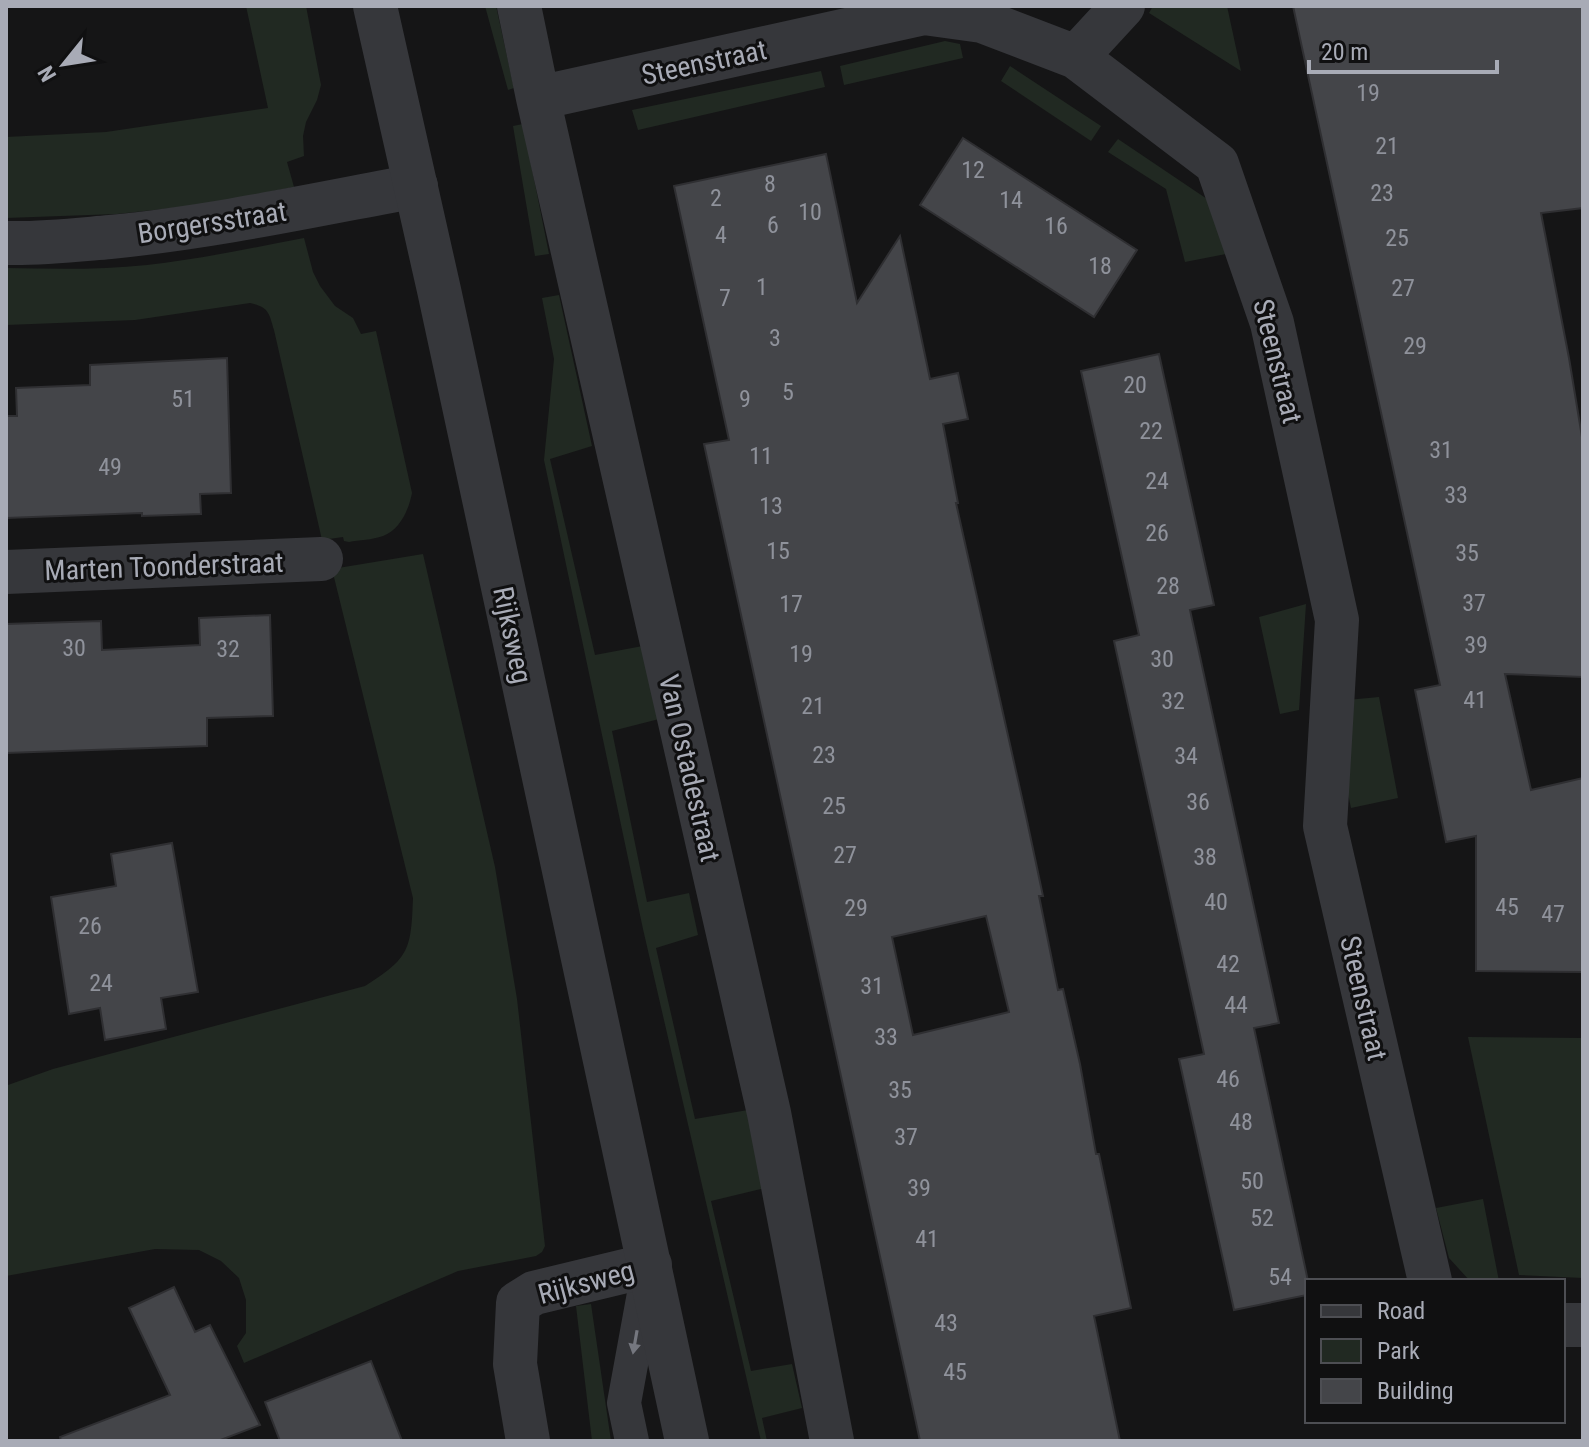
<svg xmlns="http://www.w3.org/2000/svg" width="1589" height="1447" viewBox="0 0 1589 1447" font-family="'Roboto Condensed',sans-serif">
<style>
.green{fill:#212922}
.building{fill:#444549;stroke:#2f2f32;stroke-width:2;fill-rule:evenodd}
.lines{fill:none;stroke-linecap:round;stroke-linejoin:round}
.service{stroke:#36373b;stroke-width:34}
.minor{stroke:#36373b;stroke-width:44}
.tertiary{stroke:#36373b;stroke-width:44}
.oneway{fill:#75777f}
.labels{text-anchor:middle;stroke-width:6;stroke-linejoin:round;paint-order:stroke}
.number-label{font-size:24px;fill:#8f929b}
.street-label{font-size:28px;fill:#a8abb6;stroke:#101011}
</style>
<rect width="100%" height="100%" fill="#151516"/>
<path class="green" d="M246,6h60l15,79 -4,15 -11,22 -3,14 1,20 -17,6 7,25 -94,18 -83,9 -111,4v-81l100,-5 162,-24z
M485,6h11l18,82 -6,2z
M1153,6h74l14,65 -92,-58z
M945,41l15,3 3,14 -119,27 -4,-19z
M1010,66l91,60 -10,15 -90,-60z
M821,71l4,16 -187,43 -6,-20z
M523,124l26,130 -14,2 -22,-130z
M1118,139l98,66 15,48 -46,9 -19,-73 -58,-37z
M304,238l9,34 7,14 15,20 18,12 8,16 15,-3 36,162c-3,16 -12,37 -29,43 -11,4 -24,4 -34,6l-5,-1 -1,-4 -21,3 -48,-210c-5,-17 -5,-23 -24,-27l-115,17 -129,5v-57c47,1 95,2 141,-3 53,-6 105,-17 157,-27z
M559,295l33,151 -42,13 45,196 53,-10 15,73 -51,13 35,171 42,-9 9,42 -42,13 39,171 53,-9 17,78 -54,13 40,170 41,-7 10,44 -40,10 5,23h-6l-118,-512 -99,-469 10,-101 -12,-61z
M423,554l72,313 22,132 28,247 -3,6 -6,4 -78,15 -214,92 -7,-17 9,-13v-33l-7,-22 -18,-17 -22,-11 -44,-1 -149,27v-195l2,4 45,-16 312,-83c45,-28 46,-37 48,-88l-81,-329z
M1306,604l-7,106 -19,4 -21,-97z
M1379,697l19,101 -47,10 -9,-42 5,-66z
M1468,1037l115,1v240l-64,-3z
M1483,1199l16,82h-29l-21,-23 -13,-50z
M591,1304l20,137h-19l-16,-135z"/>
<path class="building" d="M1293,6h290v202l-42,5 28,145 14,85v234l-78,-3 26,116 52,-12v194l-107,-1v-135l-30,6 -31,-152 25,-5z
M963,138l174,112 -43,67 -174,-112z
M826,154l31,149 43,-67 30,143 28,-6 10,46 -25,5 15,79h-2l70,313 17,80h-4l19,94 5,-1 17,75 16,90h3l32,154 -37,8 26,125h-200l-216,-997 25,-4 -55,-254zM986,916l23,96 -96,23 -21,-98z
M1159,354l55,251 -24,5 89,413 -25,5 54,253 -1,14 -73,15 -55,-251 25,-5 -90,-413 25,-6 -58,-264z
M227,358l4,135 -31,1 1,20 -59,2v-3l-136,5v-102h11l-1,-28 74,-3v-20z
M270,615l3,101 -66,2v28l-201,7v-129l95,-3 1,29 98,-5 -1,-27z
M172,843l26,149 -37,6 5,31 -61,11 -5,-32 -31,6 -18,-117 65,-11 -5,-32z
M174,1287l21,45 15,-7 50,100 -42,16h-157l-1,-4 110,-42 -41,-87z
M371,1361l31,80h-122l-15,-39z"/>
<g class="lines">
<path class="service" d="M632,1441l-8,-38 23,-126"/>
<path class="minor" d="M519,6l19,92 231,1015 63,328
M1076,57l47,-51
M538,98l386,-85 58,8 94,36 141,107 55,159 65,297 -12,206 105,455
M6,243c34,1 69,-3 104,-6 103,-10 204,-32 306,-51
M6,572l315,-13
M1563,1325h20
M528,1441l-13,-77 3,-61 16,-10 116,-28"/>
<path class="tertiary" d="M375,6l64,284 248,1151"/>
</g>
<defs><path id="oneway-solid" d="M-6-.8H1V-3.2L6.5 0L1 3.2V.8H-6Z" transform="scale(2)"/></defs>
<use class="oneway" href="#oneway-solid" transform="translate(635 1342) rotate(100)"/>
<g class="labels">
<g class="number-label">
<text x="1368" y="101">19</text>
<text x="1387" y="154">21</text>
<text x="973" y="178">12</text>
<text x="770" y="192">8</text>
<text x="1382" y="201">23</text>
<text x="716" y="206">2</text>
<text x="1011" y="208">14</text>
<text x="810" y="220">10</text>
<text x="773" y="233">6</text>
<text x="1056" y="234">16</text>
<text x="721" y="243">4</text>
<text x="1397" y="246">25</text>
<text x="1100" y="274">18</text>
<text x="762" y="295">1</text>
<text x="1403" y="296">27</text>
<text x="725" y="306">7</text>
<text x="775" y="346">3</text>
<text x="1415" y="354">29</text>
<text x="1135" y="393">20</text>
<text x="788" y="400">5</text>
<text x="183" y="407">51</text>
<text x="745" y="407">9</text>
<text x="1151" y="439">22</text>
<text x="1441" y="458">31</text>
<text x="761" y="464">11</text>
<text x="110" y="475">49</text>
<text x="1157" y="489">24</text>
<text x="1456" y="503">33</text>
<text x="771" y="514">13</text>
<text x="1157" y="541">26</text>
<text x="778" y="559">15</text>
<text x="1467" y="561">35</text>
<text x="1168" y="594">28</text>
<text x="1474" y="611">37</text>
<text x="791" y="612">17</text>
<text x="1476" y="653">39</text>
<text x="74" y="656">30</text>
<text x="228" y="657">32</text>
<text x="801" y="662">19</text>
<text x="1162" y="667">30</text>
<text x="1475" y="708">41</text>
<text x="1173" y="709">32</text>
<text x="813" y="714">21</text>
<text x="824" y="763">23</text>
<text x="1186" y="764">34</text>
<text x="1198" y="810">36</text>
<text x="834" y="814">25</text>
<text x="845" y="863">27</text>
<text x="1205" y="865">38</text>
<text x="1216" y="910">40</text>
<text x="1507" y="915">45</text>
<text x="856" y="916">29</text>
<text x="1553" y="922">47</text>
<text x="90" y="934">26</text>
<text x="1228" y="972">42</text>
<text x="101" y="991">24</text>
<text x="872" y="994">31</text>
<text x="1236" y="1013">44</text>
<text x="886" y="1045">33</text>
<text x="1228" y="1087">46</text>
<text x="900" y="1098">35</text>
<text x="1241" y="1130">48</text>
<text x="906" y="1145">37</text>
<text x="1252" y="1189">50</text>
<text x="919" y="1196">39</text>
<text x="1262" y="1226">52</text>
<text x="927" y="1247">41</text>
<text x="1280" y="1285">54</text>
<text x="946" y="1331">43</text>
<text x="955" y="1380">45</text>
</g>
<g class="street-label">
<text transform="translate(704 62) rotate(-12)" y="10">Steenstraat</text>
<text transform="translate(212 222) rotate(-9)" y="10">Borgersstraat</text>
<text transform="translate(1278 361) rotate(76)" y="10">Steenstraat</text>
<text transform="translate(164 566) rotate(-2)" y="10">Marten Toonderstraat</text>
<text transform="translate(513 635) rotate(78)" y="10">Rijksweg</text>
<text transform="translate(690 768) rotate(77)" y="10">Van Ostadestraat</text>
<text transform="translate(1364 998) rotate(77)" y="10">Steenstraat</text>
<text transform="translate(586 1282) rotate(-15)" y="10">Rijksweg</text>
</g>
</g>
<rect width="1589" height="1447" fill="none" stroke="#a8abb6" stroke-width="16"/>
<rect x="1305" y="1279" width="260" height="144" fill="#101011" stroke="#4d4e53" stroke-width="2"/>
<rect x="1321" y="1305" width="40" height="12" fill="#36373b" stroke="#4d4e53" stroke-width="2"/>
<text x="1377" y="1319" font-size="24" fill="#a8abb6">Road</text>
<rect x="1321" y="1339" width="40" height="24" fill="#212922" stroke="#4d4e53" stroke-width="2"/>
<text x="1377" y="1359" font-size="24" fill="#a8abb6">Park</text>
<rect x="1321" y="1379" width="40" height="24" fill="#444549" stroke="#4d4e53" stroke-width="2"/>
<text x="1377" y="1399" font-size="24" fill="#a8abb6">Building</text>
<g transform="translate(64 64) rotate(240)" stroke="#101011" stroke-width="6" paint-order="stroke">
<path d="M0-6L14 30L0 20L-14 30Z" fill="#a8abb6"/>
<text y="-12" font-size="22" font-weight="bold" text-anchor="middle" fill="#a8abb6">N</text>
</g>
<path d="M1309 60v12h188v-12" fill="none" stroke="#a8abb6" stroke-width="4"/>
<text x="1321" y="60" font-size="24" fill="#a8abb6" stroke="#101011" stroke-width="6" paint-order="stroke">20 m</text>
</svg>
